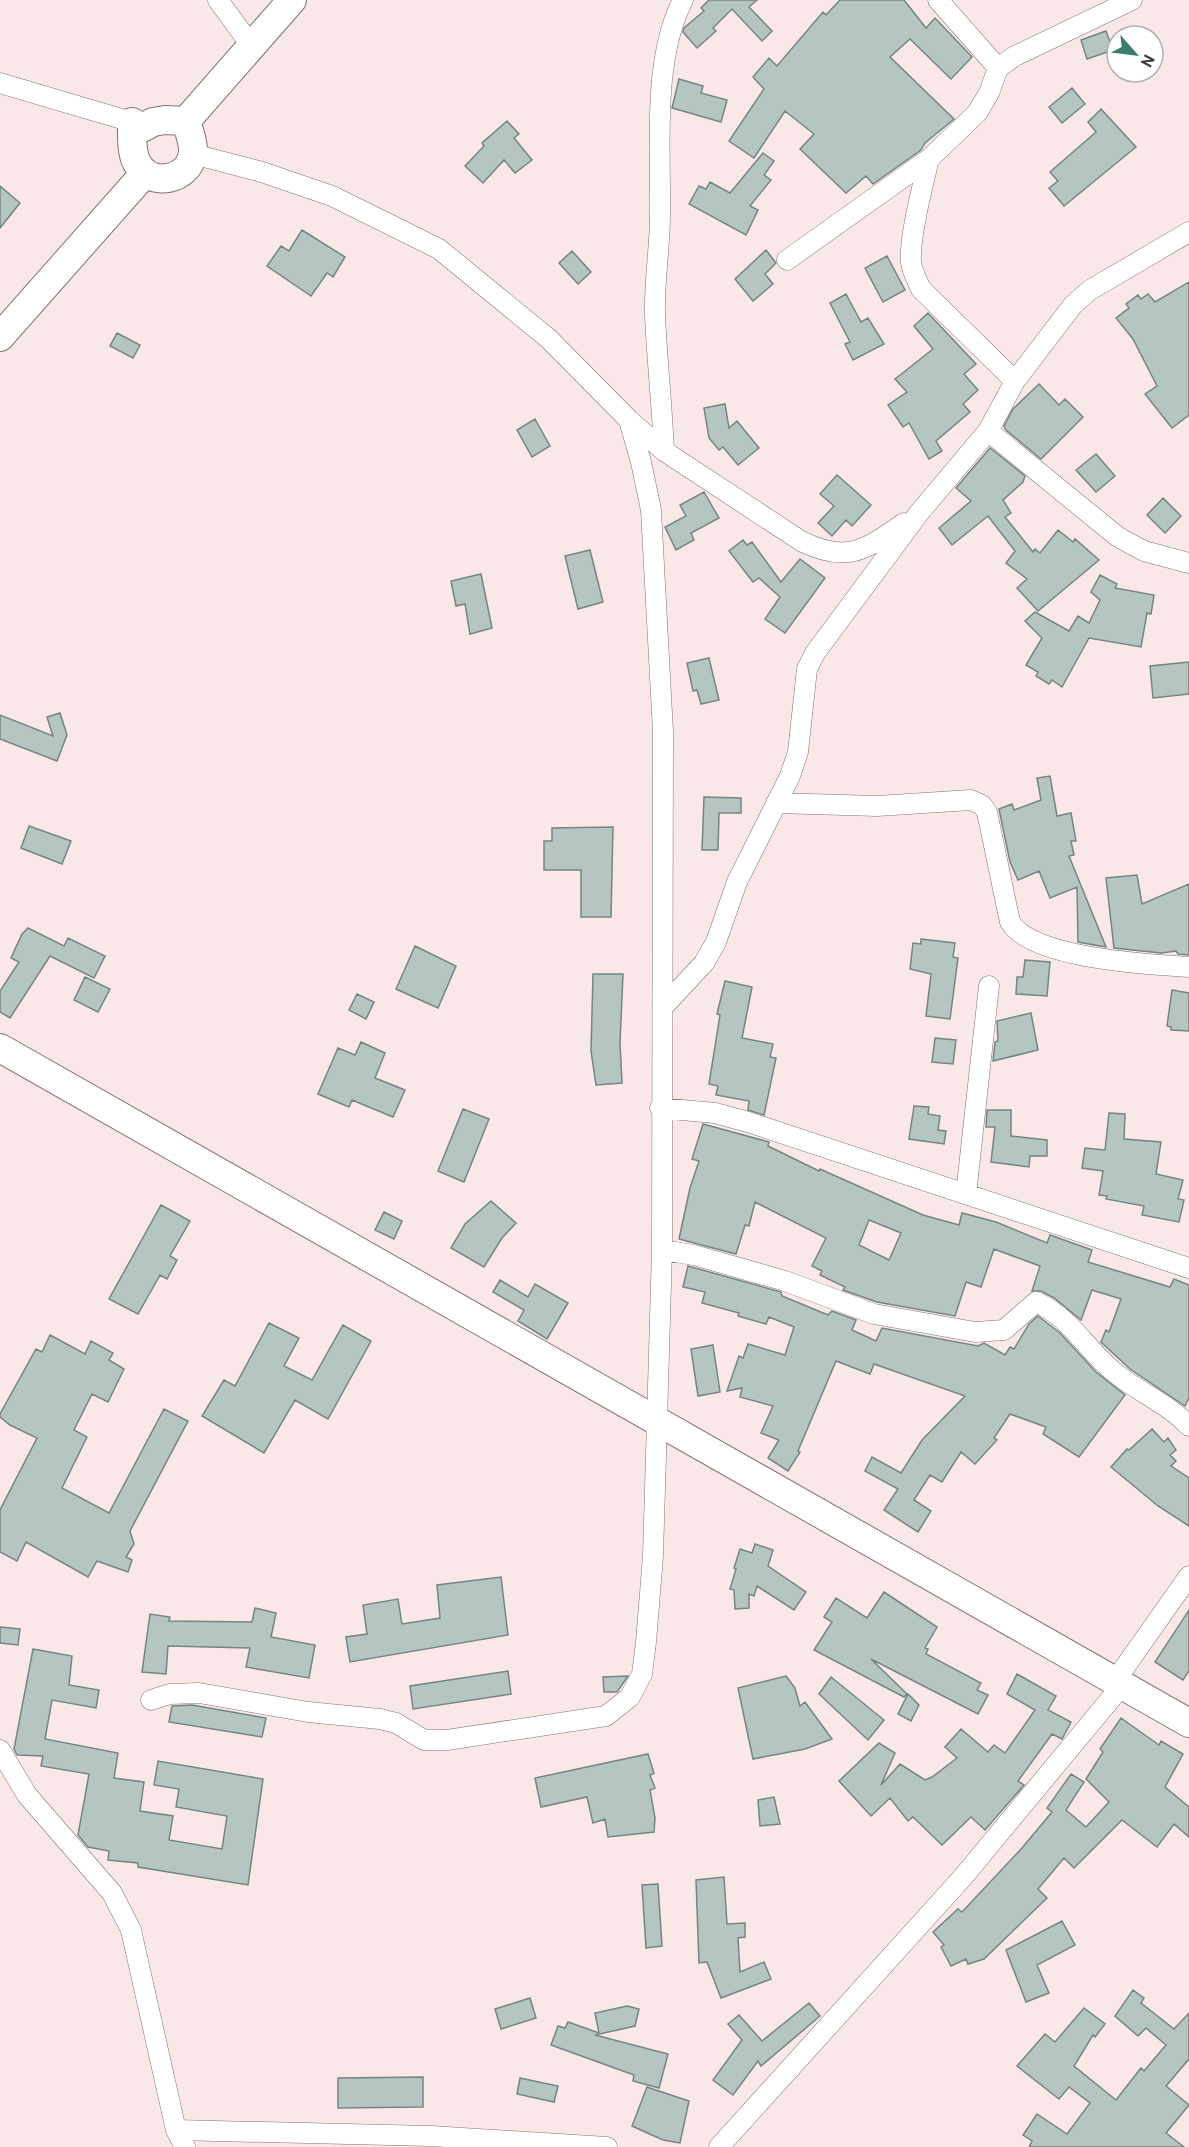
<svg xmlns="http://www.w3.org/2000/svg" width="1189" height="2147" viewBox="0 0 1189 2147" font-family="Cabin,sans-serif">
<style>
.building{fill:#b5c6c2;stroke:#758581;stroke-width:1.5;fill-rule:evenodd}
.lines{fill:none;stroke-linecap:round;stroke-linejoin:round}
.street-casing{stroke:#837373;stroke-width:21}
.secondary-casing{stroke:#837373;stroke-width:30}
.street{stroke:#fff;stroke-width:20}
.secondary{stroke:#fff;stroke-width:28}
</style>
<rect width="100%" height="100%" fill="#fae8e9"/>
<path class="building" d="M709,0h48l-8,7 23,24 -10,10 -30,-32 -19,19 3,3 -19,17 -14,-16 1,-4 20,-17 -3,-3z
M840,0h64l22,28 9,-10 37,39 -21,22 -41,-40 -20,18 64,62 -29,24 -4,7 -48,34 -7,-8 -20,17 -46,-44 14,-15 -29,-23 -31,47 -25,-17 35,-52 -11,-12 16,-19 8,8 46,-54 3,3z
M1106,31l7,19 -26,9 -6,-19z
M679,79l24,7 -2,7 26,7 -6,22 -49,-14z
M1072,88l13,16 -23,19 -13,-16z
M1101,109l35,38 -72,59 -15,-18 9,-7 -8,-9 46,-40 -8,-10z
M507,121l12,13 -5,4 18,22 -17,13 -11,-13 -21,23 -18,-17 19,-20 -2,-3z
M763,153l11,8 -10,14 7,5 -21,26 8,4 -12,25 -57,-31 10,-18 7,3 4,-7 20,11z
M0,186l20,17 -20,25z
M302,230l43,27 -12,20 -6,-4 -16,23 -44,-30 14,-20 8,5z
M766,250l10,13 -11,11 8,10 -20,17 -18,-22z
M572,251l19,21 -13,12 -19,-21z
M887,256l18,34 -22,12 -18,-34z
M1189,282v133l-17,13 -27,-34 12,-8 -24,-47 -17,-21 13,-10 -3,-4 12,-9 3,4 7,-5 7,8z
M846,294l15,28 7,-4 16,26 -31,16 -8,-16 5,-2 -20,-39z
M928,313l48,51 -12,10 14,16 -15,14 7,8 -34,29 6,10 -13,8 -20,-36 -6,4 -15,-22 19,-13 -12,-13 38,-30 -19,-23z
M117,333l23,12 -7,13 -23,-12z
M1039,384l20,21 6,-6 18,18 -42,42 -35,-29 -2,-4 9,-17z
M725,404l4,24 8,-7 22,27 -21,17 -15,-18 -4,3 -10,-12 -5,-30z
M535,419l15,27 -18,11 -15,-27z
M990,448l35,28 -2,6 -20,18 8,13 -6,4 28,35 2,-3 5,4 18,-23 15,12 2,-3 24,21 -61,51 -21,-23 10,-9 -21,-16 9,-12 -27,-35 -36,29 -13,-17 32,-27 -15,-13z
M1096,454l19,22 -19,16 -20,-22z
M837,475l34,30 -19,21 -6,-6 -14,16 -14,-13 16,-17 -14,-12z
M704,492l15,26 -28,15 3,7 -18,10 -11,-23 21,-11 -6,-11z
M1163,498l18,18 -16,17 -18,-18z
M743,540l4,5 5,-3 29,40 19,-23 25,19 -40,55 -20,-14 15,-22 -21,-19 -6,4 -24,-31z
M590,550l13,52 -25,7 -13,-53z
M481,574l11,54 -22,6 -5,-30 -9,2 -5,-25z
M1100,575l17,9 -2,4 39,7 -3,19 -4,-1 -6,34 -52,-9 -27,49 -10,-7 -3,4 -13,-8 2,-4 -12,-7 16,-27 -17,-17 10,-9 34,19 9,-15 11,7 11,-23 -9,-8z
M709,658l10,42 -18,4 -4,-14 -4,1 -6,-28z
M1189,662v32l-36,4 -3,-32z
M60,713l7,22 -10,26 -57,-22v-24l53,21 -6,-19z
M1050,776l7,40 14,-3 5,28h-5l3,14 -5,1 37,91 -28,-5 -1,-55 -27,11 -11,-27 -21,9 -8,-18 -11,-53 13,-5 2,6 27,-10 -4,-22z
M704,797l37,1v15h-22l-1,37h-16z
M29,826l42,15 -9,23 -41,-16z
M613,827l-2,90h-30v-47h-37v-29h8v-13z
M1137,875l5,29 47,-20v71l-11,-1 -2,-3 -15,2 -47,-5 -8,-70z
M28,928l36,18 4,-8 37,18 -11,22 -44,-22 -40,62 -10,-6v-21l19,-29 -8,-4 11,-24z
M921,939l34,4 -2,14 5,1 -8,61 -24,-3 5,-42 -21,-5 3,-26 8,1z
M415,946l41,20 -18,42 -42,-19z
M1025,960l25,2 -3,34 -31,-2 1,-17h6z
M593,974h30l-3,69 2,40 -26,2 -5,-34z
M85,977l25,12 -12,23 -24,-12z
M725,981l27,6 -10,51 31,6 -3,13 6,1 -12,57 -16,-5 1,-9 -33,-6 2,-9 -9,-2 11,-69 -3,-1z
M1172,990l17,3v38l-18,-1v-3l-4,-1z
M357,994l17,8 -8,17 -17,-9z
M1031,1013l7,37 -45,11 2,-19 3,-1 -1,-20z
M935,1038l21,2 -3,24 -21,-2z
M361,1042l24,11 -10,25 30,12 -12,27 -41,-17 -3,7 -31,-13 20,-46 17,7z
M914,1106l15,1 -1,7 12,2 -2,14 8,1 -2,13 -35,-5z
M463,1109l26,10 -25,63 -26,-11z
M987,1110h24v26l36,4v16h-17l-1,11 -38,-5 4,-35h-9z
M1109,1113l16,1 -1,25 37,3 -5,32 27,6 -5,19 6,1 -5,22 -37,-7 2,-9 -38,-7 1,-3 -8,-1 4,-24 -21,-3 3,-20 20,2z
M703,1124l66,18 -1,4 51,25 1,-2 103,46 36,10 3,-12 34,9 51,21 3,-8 42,15 -4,12 82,25 4,-8 15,6v113l-4,8 -55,-37 -29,-27 5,-12 3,2 12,-33 -29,-9 -11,30 -27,-22 -13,-7h-9l8,-25 -46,-17 -13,38 -15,-5 -11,34 -78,-14 -34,-12 2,-3 -25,-12 2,-4 -10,-5 14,-28 -71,-36 -6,24 -4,-1 -9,29 -57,-15 11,-51 9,-27 -7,-2zM869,1220l32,13 -12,27 -30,-15z
M491,1201l25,22 -14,15 -18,29 -33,-19 14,-24z
M161,1205l29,16 -20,35 7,4 -10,19 -7,-4 -22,39 -29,-15z
M384,1212l18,9 -8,18 -19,-9z
M688,1266l93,26 1,4 46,19 4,-4 24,9 -4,10 24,11 6,-13 96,18 6,-3 21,12 5,-8 4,2 15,-25 9,-8 22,17 36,39 29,23 -46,62 -36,-23 3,-7 -36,-13 -16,24 3,2 -22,24 -14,-12 -19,30 -12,-7 -16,25 17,11 -13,21 -34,-22 14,-21 -33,-18 7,-14 29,16 21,-33 43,-44 -91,-32 -4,10 -34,-13 -38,90 2,1 -12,19 -20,-13 11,-18 -18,-7 12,-27 -33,-9 2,-9 -15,3 12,-35 4,2 5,-14 37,11 9,-28 -25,-10 -3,7 -28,-8 1,-3 -37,-10 3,-11 -22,-5z
M500,1280l28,17 7,-13 33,19 -21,36 -29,-18 6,-11 -31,-18z
M269,1323l30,15 -15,28 28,14 31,-55 28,16 -43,78 -33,-19 -31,53 -62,-37 22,-36 11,6z
M50,1335l35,19 6,-13 22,12 -4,7 15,9 -16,33 -16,-8 -18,36 13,7 -25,51 47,25 55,-104 24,12 -58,110 4,13 -8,13 6,3 -4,12 -31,-11 -9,16 -62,-35 -9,19 -17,-9v-42l37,-72 -27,-13 -10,-8v-3l36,-65 6,3z
M713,1345l7,47 -22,4 -7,-47z
M1152,1429l12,13 4,-4 8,12 -6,5 6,6 -5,5 18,12v48l-31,-20 -47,-39 16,-18 2,1z
M755,1544l18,6 -5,16 38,26 -12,18 -37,-24 -3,10 -5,-2v14l-14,1 -1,-19 -4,-1 6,-20 -2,-1 6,-19 12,4z
M501,1577l7,58 -158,27 -4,-25 21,-3 -4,-29 35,-6 4,25 38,-6 -3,-33z
M884,1592l53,35 -12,21 3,1 -2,5 55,29 -4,7 11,5 -10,19 -107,-55 36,35 -3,3 -90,-47 18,-28 -8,-5 12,-19 31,20z
M255,1608l21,5 -5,24 44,8 -6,33 -63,-11 4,-19 -82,-2 -2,28 -24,-2 8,-58 20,3 -1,4 83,1z
M1189,1610v61l-6,9 -28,-18z
M0,1627l20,2 -2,16 -18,-2z
M33,1649l39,7 -3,29 30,5 -3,18 -44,-8 -7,39 73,14 -4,25 30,4 -4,29 33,5 -4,24 53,9 5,-33 -51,-9 3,-18 -25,-4 4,-24 105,18 -15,106 -110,-18v-4l-30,-3 1,-9 -21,-4 -10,-12 11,-61 -48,-8 2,-10 -26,-1 -3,-6z
M508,1671l3,23 -98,15 -3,-23z
M1017,1674l39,22 -8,14 23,12 -9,17 -10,-5 -34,47 6,4 -39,45 -14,-13 -29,28 -29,-28 -5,4 -18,-23 -19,18 -32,-35 40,-38 16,10 -14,32 19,-21 25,16 7,-3 25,-19 -12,-11 16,-18 27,23 6,-7 11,8 30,-43 -28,-16z
M628,1676l-11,16h-13l-1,-15z
M786,1676l9,12 5,18 5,-4 27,37 -27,10 -52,10 -15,-71z
M831,1677l53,43 -16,20 -49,-46z
M908,1694l11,11 -8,16 -13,-7z
M192,1705l74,13 -4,19 -93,-15 3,-16z
M1121,1718l38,27 2,-4 22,13 -18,33 24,20v30l-15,-13 -17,23 -35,-27 -48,48 -10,-10 -26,31 9,9 -63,61 -16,5 -2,-5 -15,7 -10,-19 3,-2 -11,-13 25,-23 4,3 60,-64 30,-36 -5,-4 24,-34 13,8 -18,28 20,17 23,-25 -23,-23 17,-27 -3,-3z
M648,1754l6,19 -4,2 5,13 -5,2 5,28 -1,14 -46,5 -3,-18 -12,4 -6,-26 -46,10 -6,-29z
M774,1797l6,27 -20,2 -2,-26z
M724,1877l3,47 18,-1v14l-7,1 2,34 24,-10 7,17 -50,19 -14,-36 -8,1 -3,-83z
M658,1884l4,62 -16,2 -4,-63z
M1062,1921l13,24 -38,20 12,28 -23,9 -20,-52z
M1133,1990l11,8 -3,5 33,26 15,-16v46l-23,27 23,19 -23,28 18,14h-155l3,-6 -9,-6 14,-21 30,20 23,-31 -21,-16 -10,12 -42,-33 28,-32 10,8 29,-34 21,16 -10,13 -2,-2 -19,31 42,34 25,-32 3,3 22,-26 -20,-17 -8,8 -23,-20z
M530,1998l6,20 -35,11 -6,-20z
M809,2003l11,13 -59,50 -3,-5 -25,34 -20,-15 29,-40 -14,-16 11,-9 23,26z
M627,2006l12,3 -4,17 -40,9 73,19 -9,34 -26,-7 1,-6 -83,-30 7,-19 7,2 3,-6 31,11 -4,-20z
M423,2077v30l-85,1v-30z
M520,2078l38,8 -4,16 -37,-8z
M647,2087l42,14 -9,42 -17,-3 -31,-14z"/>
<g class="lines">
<defs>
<path id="street" d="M218,0l35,48
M938,0l60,68
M0,83l132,39
M929,159c-6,25 -20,78 -18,103 1,10 6,18 10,27l94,92
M787,260l142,-101 48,-46 12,-20 9,-25 17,-12 117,-56
M629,420l35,31 137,90c46,23 64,9 103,-18
M988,431l130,106 26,14 45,12
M664,451c-2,-46 -7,-91 -9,-136 -1,-34 5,-67 5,-100 1,-66 -8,-156 23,-215
M776,803l101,3 94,-6 11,5 5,7 23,110c23,37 138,42 179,45
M663,1007l41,-44 12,-21 21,-60 53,-106 8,-24 9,-83 8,-16 104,-140 69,-82 27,-50 58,-76 17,-15 99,-58
M660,1108l55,5 33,9 441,146
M966,1194l23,-208
M662,1250l32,5 91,26 89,33 101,18 29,-2 32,-28c34,15 50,47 78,70 24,20 53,31 75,54
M1115,1681l74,-105
M151,1700l19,-6 29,-1 109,19 72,7 16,4 28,17h23l159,-24 24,-19 12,-23 4,-32 7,-86 9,-306 1,-518 -12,-222 -10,-48 -12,-42 -80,-81 -110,-90 -107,-53 -70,-24 -69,-18
M0,1750l27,45 85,98 19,37 45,200 9,17
M176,2130l255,6 176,11
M719,2147l244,-270 160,-193"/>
<path id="secondary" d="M165,120l21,1c3,10 8,22 7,32 -4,28 -43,35 -56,10 -6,-11 -5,-28 -5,-41l10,6 11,-6z
M186,121l106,-121
M0,337l145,-164
M0,1048l1189,675"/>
</defs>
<use href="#street" class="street-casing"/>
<use href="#secondary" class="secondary-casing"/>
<use href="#street" class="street"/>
<use href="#secondary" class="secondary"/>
</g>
<g transform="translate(1135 54) rotate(118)"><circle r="28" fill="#ffffff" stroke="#b2b0b0" stroke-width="1.5"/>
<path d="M0-4.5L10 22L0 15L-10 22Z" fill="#3a7d6f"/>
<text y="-9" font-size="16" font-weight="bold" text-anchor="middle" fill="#3f3939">N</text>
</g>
</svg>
